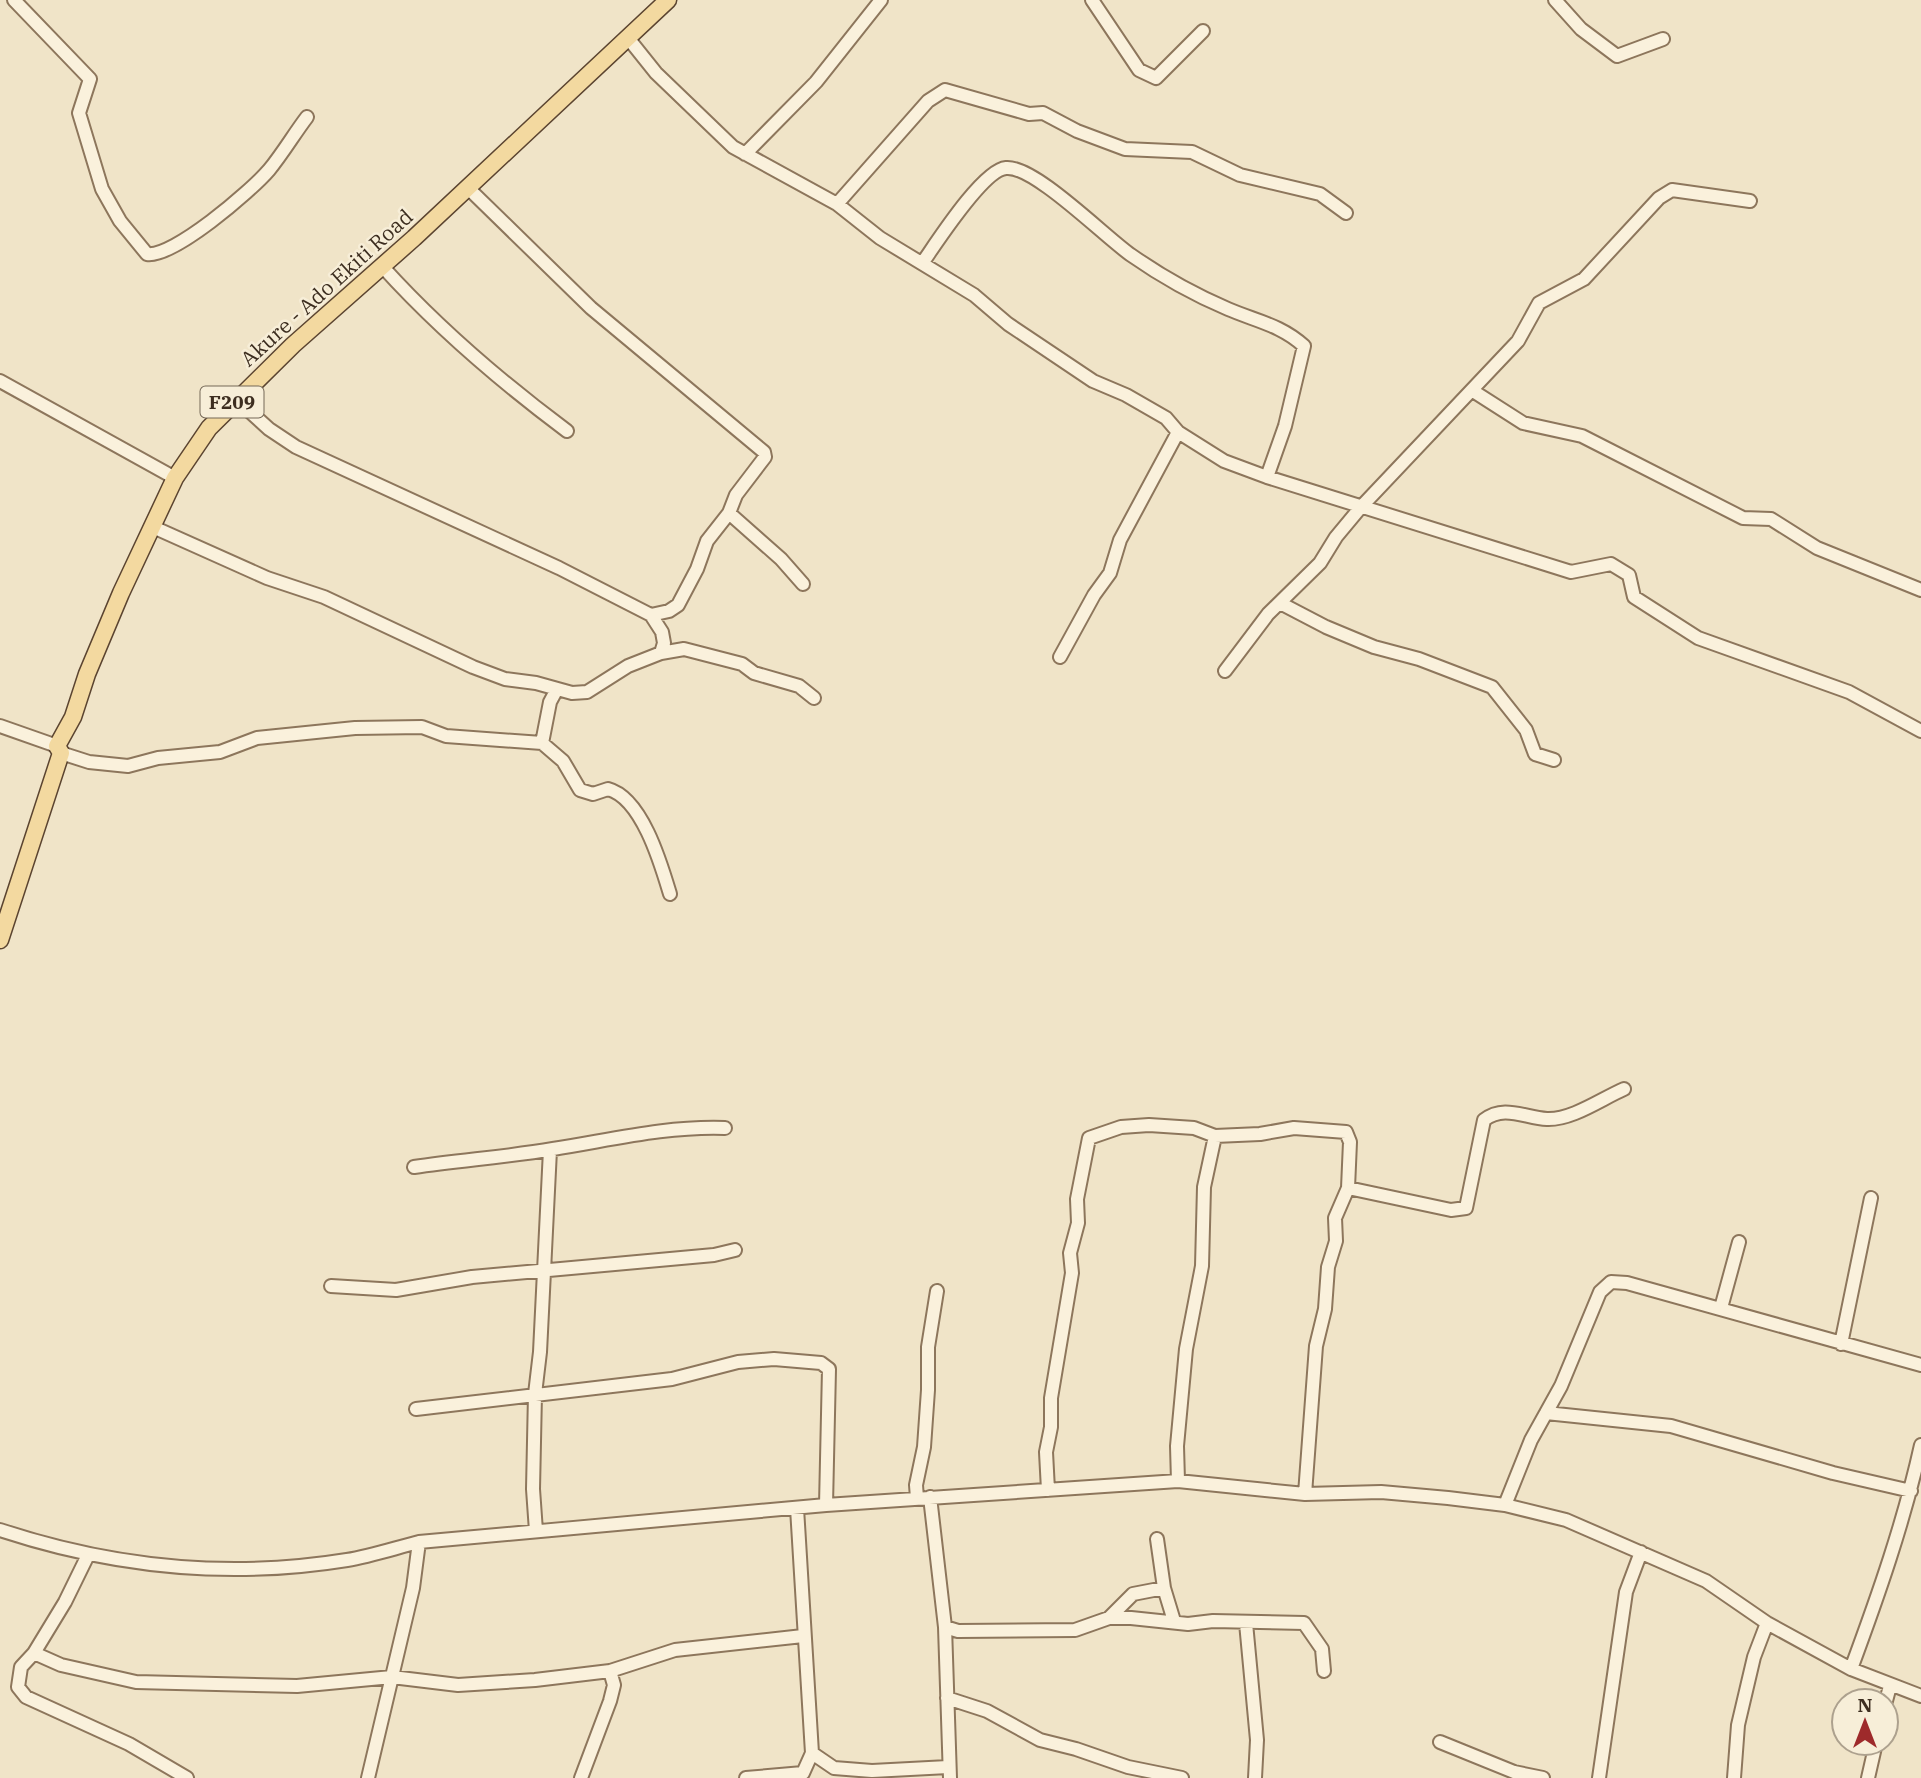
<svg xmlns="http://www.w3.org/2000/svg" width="1921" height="1778" viewBox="0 0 1921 1778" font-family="'IBM Plex Serif',serif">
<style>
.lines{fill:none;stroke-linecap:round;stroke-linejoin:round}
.minor-casing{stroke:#8d765c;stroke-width:16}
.major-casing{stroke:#5b4430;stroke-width:19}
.minor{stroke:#faf1dc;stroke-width:12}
.major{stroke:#f3d9a0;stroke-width:16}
.labels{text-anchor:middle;stroke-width:5;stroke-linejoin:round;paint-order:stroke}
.shield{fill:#f7eed8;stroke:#756857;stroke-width:2}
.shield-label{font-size:19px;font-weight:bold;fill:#3d2e20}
.street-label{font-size:21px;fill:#3d2e20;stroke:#f7eed8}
</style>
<rect width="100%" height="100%" fill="#f0e4c8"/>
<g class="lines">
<defs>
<path id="minor" d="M14,0l76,79 -11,34 23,76 18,32 27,33c26,4 104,-63 122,-84 14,-17 25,-36 38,-53
M1092,0l47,70 17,8 47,-47
M1555,0l26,29 36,27 46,-17
M628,38l28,35 77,74 104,57 43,34 94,57 34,29 85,57 33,14 40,23 12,14 46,29 43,16 304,95 40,-8 18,11 5,22 64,41 151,54 72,39
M745,154l71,-72 65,-82
M467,187l124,121 173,144 1,5 -29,38 -7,18 -22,28 -10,28 -19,36 -9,6 -18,4
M837,204l91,-103 17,-11 84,24 14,-1 34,18 48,18 67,3 48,23 80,19 26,19
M923,262c14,-20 60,-92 83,-94 28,-3 99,69 125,87 30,21 64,40 97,54 28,12 53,16 76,37l-19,80 -18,51
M382,266c56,62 118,115 185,165
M0,381l175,97
M1473,391l50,32 59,13 161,82 28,1 46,29 104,42
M729,513l52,46 22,25
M153,527l114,51 57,19 149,70 32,12 31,4 36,10 15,-1 41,-26 33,-13 3,-10 -2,-11 -11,-17 -92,-47 -263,-121 -27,-18 -33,-30
M1280,603l46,24 48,20 45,12 73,28 34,43 9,24 19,6
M661,653l23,-4 58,15 12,9 45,13 15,12
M1060,657l34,-62 16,-22 10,-33 58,-108
M1225,671l43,-57 52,-51 16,-26 25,-30 157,-166 21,-38 45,-24 75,-81 13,-8 78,11
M557,689l-7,13 -8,41 21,18 17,29 13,4 15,-5c34,9 53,75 62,105
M0,726l57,20
M61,753l28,9 39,4 30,-8 62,-6 37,-14 98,-10 67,-1 24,9 96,7
M414,1167c46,-7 93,-10 139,-18 58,-9 112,-23 172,-21
M1348,1188l103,22 15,-2 18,-88c20,-16 41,-2 63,-1 25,1 54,-20 77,-30
M331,1286l65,4 76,-13 242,-22 21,-5
M1721,1308l18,-66
M1841,1344l30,-146
M416,1409l256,-30 66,-17 36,-3 47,4 8,6 -3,136
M1546,1413l125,13 162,47 78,18
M1178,1481l-1,-35 9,-97 16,-83 2,-79 11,-51
M1048,1490l-2,-38 5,-25v-29l21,-125 -2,-20 8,-30 -1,-24 12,-61 32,-11 28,-2 45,3 21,8 45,-2 34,-6 52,4 4,10 -2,46 -13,30 1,23 -8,26 -3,42 -9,37 -11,148
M930,1497l15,130 5,151
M917,1498l-1,-13 8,-38 4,-57v-43l9,-56
M1505,1505l26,-65 30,-54 39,-94 11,-10 16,1 294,82
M0,1530c112,37 230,49 347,30 24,-4 48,-12 72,-18l407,-37 352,-24 127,13 76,-2 67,6 57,7 61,15 140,61 61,42 84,46 70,27
M536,1531l-3,-42 2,-95 5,-42 10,-202
M1157,1539l7,49 10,33
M88,1555l-23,47 -31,51 -13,14 -3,20 8,10 103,47 58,34
M1109,1618l24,-24 31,-6
M1246,1623l11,117 -2,38
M945,1627l13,4 117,-1 34,-12h22l57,6 25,-3 91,2 18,26 2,22
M34,1653l27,12 75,17 161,4 95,-9 66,8 77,-5 75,-9 65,-21 128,-14
M1851,1669c27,-73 53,-147 70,-224
M947,1698l40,13 53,29 36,9 52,18 54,11
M1886,1701l4,-15
M1440,1742l74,30 29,6
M812,1753l22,15 38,3 76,-4
M368,1778l45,-190 6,-46
M581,1778l29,-77 4,-16 -4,-14
M746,1778l57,-5 9,-20 -15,-245
M1599,1778l27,-186 15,-40
M1734,1778l4,-53 16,-68 13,-34
M1868,1778l8,-35"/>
<path id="major" d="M0,940l61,-187 -4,-7 16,-29 14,-43 34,-81 54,-115 34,-50 84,-83 121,-107 254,-238"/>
</defs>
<use href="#minor" class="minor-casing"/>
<use href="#major" class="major-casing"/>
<use href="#minor" class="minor"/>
<use href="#major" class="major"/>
</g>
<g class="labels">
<rect class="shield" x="200.5" y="386.5" width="63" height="31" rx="5"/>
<g class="shield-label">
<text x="232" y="409">F209</text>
</g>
<g class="street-label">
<text transform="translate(327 288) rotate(-42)" y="7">Akure - Ado Ekiti Road</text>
</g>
</g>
<g transform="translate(1865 1722)"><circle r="33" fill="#f7eed8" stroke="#ada18e" stroke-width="2"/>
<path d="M0-5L12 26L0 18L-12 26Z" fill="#9e2a2b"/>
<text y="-10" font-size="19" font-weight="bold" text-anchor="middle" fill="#3d2e20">N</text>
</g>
</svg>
